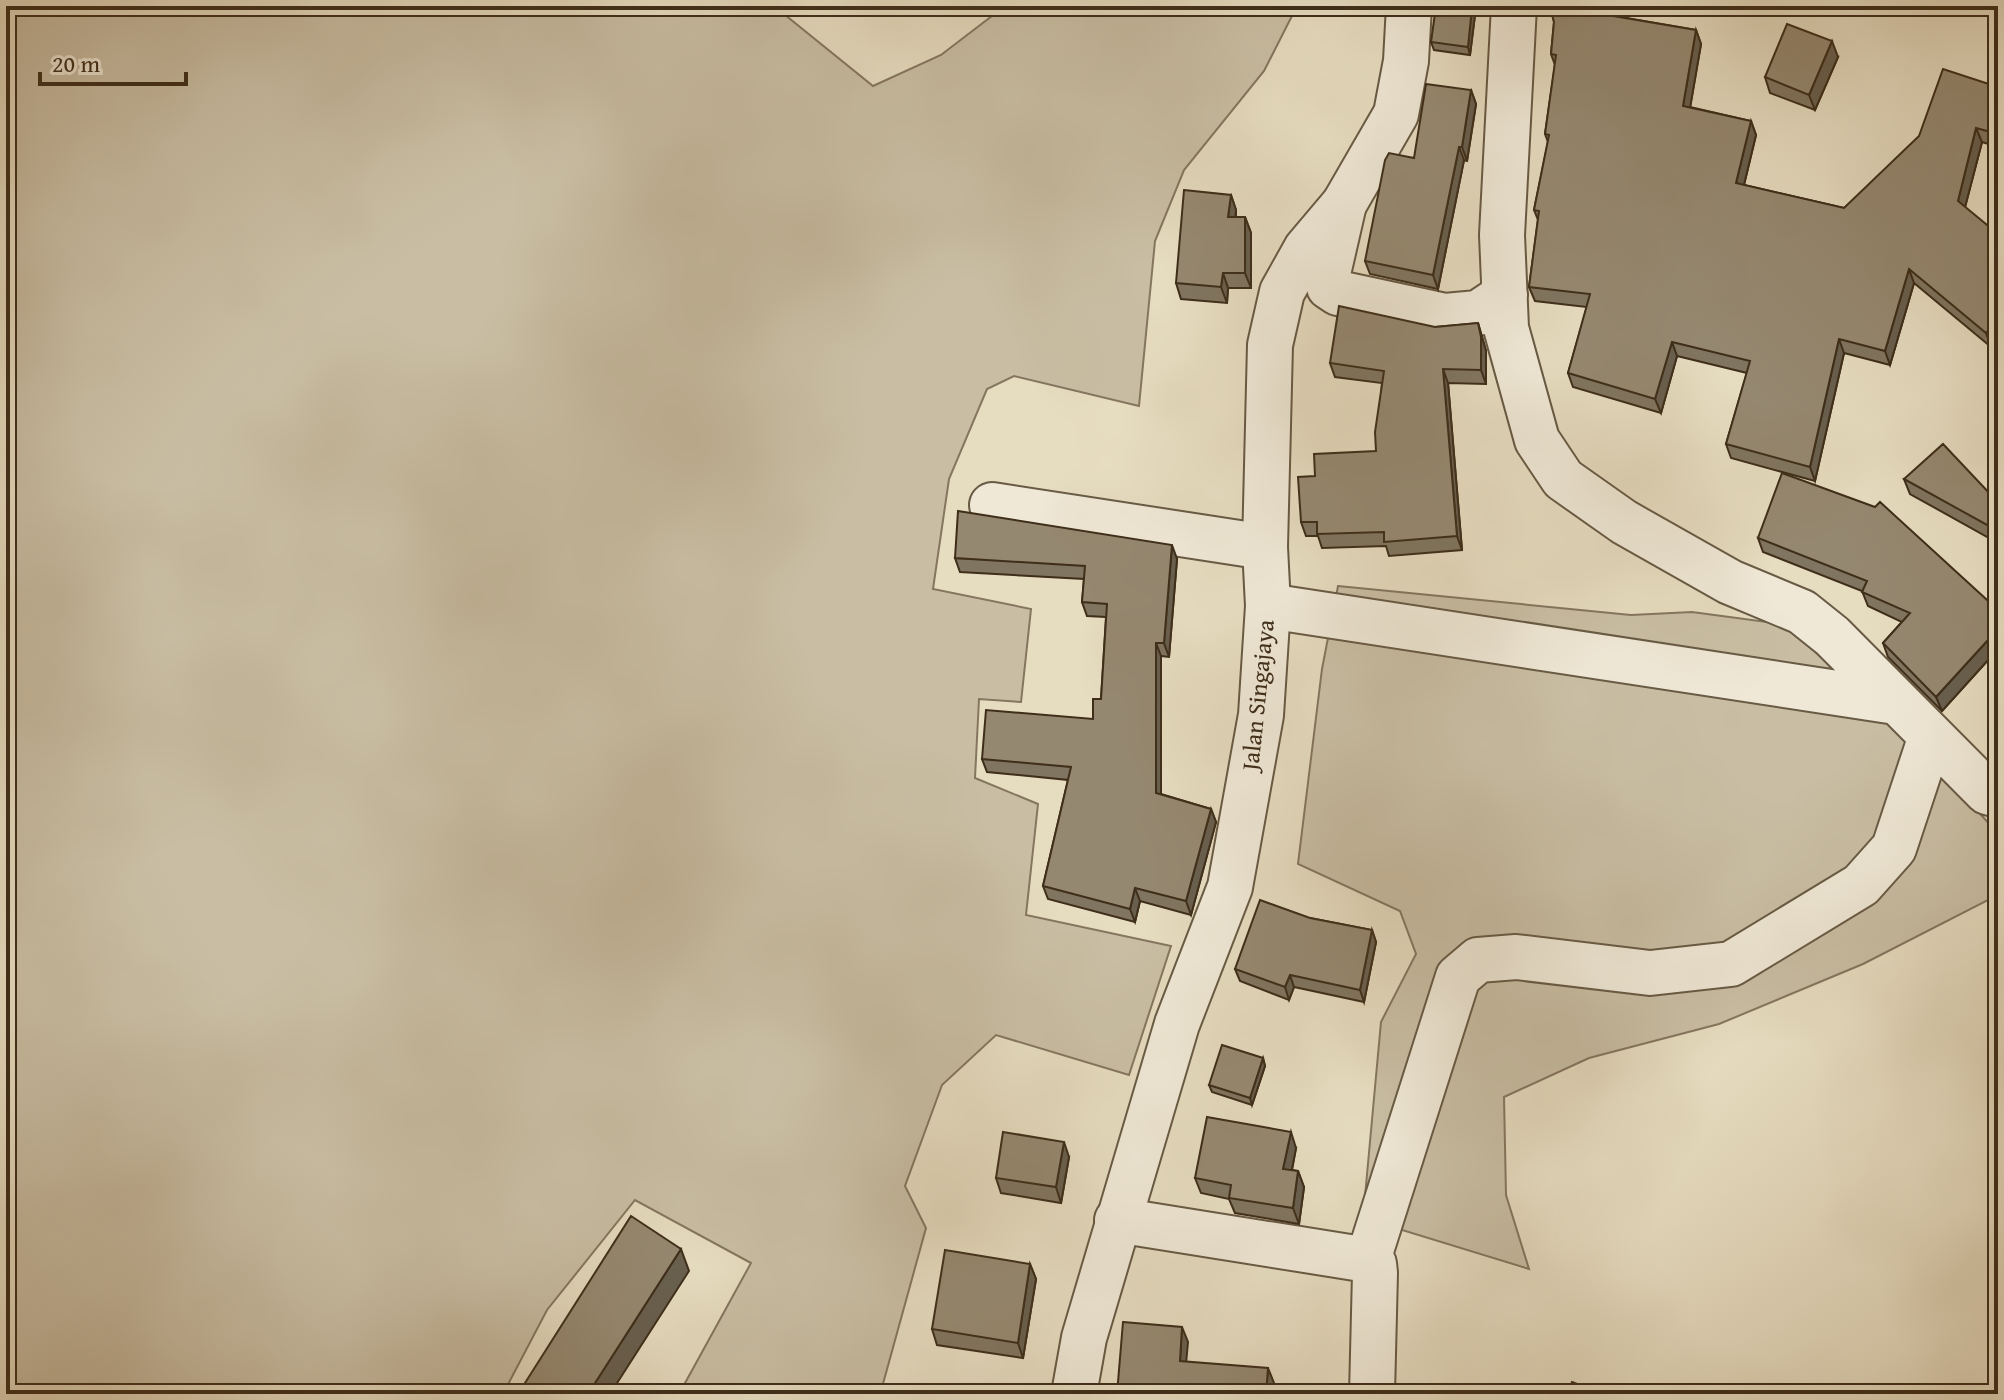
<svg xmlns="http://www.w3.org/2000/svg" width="2004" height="1400" viewBox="0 0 2004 1400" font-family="'Gentium Book Plus',serif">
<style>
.green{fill:#c9bea4;stroke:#84765f;stroke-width:2}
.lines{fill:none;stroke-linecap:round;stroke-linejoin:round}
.minor-casing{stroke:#685a44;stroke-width:48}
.tertiary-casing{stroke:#685a44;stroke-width:48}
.minor{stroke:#efe8d6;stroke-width:44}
.tertiary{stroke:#efe8d6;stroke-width:44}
.wall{fill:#807560;stroke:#3e2e1a;stroke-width:2}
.shaded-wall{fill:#685f4e;stroke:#3e2e1a;stroke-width:2}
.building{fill:#958870;stroke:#3e2e1a;stroke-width:2}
.labels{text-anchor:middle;stroke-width:7;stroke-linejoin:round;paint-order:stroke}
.street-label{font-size:24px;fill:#3e2e1a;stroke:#efe8d6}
</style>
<rect width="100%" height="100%" fill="#e6dcc0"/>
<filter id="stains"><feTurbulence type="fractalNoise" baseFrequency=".0025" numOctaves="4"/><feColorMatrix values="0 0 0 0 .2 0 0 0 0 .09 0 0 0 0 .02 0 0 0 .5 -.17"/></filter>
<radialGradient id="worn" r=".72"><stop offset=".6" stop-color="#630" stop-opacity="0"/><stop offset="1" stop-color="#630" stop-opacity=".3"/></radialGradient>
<path class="green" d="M6,6h768l99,80 68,-31 64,-49h292l-33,65 -80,99 -29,71 -16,165 -125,-30 -27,13 -38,90 -16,110 98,20 -10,93 -42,-3 -4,79 63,26 -12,111 145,31 -42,129 -133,-40 -54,50 -37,101 21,42 -45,163 -202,3 72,-131 -116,-63 -88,110 -44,84h-497z
M1338,586l293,29 61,-3 90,12 119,100 97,110v61l-135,69 -144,60 -130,34 -85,39 2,98 23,74 -166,-51 18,-196 35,-68 -16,-43 -102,-47 24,-195z"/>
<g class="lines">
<defs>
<path id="minor" d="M1514,6l-12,229 4,93 31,112 26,39 61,43 106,60 72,30 30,24 155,156 11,3
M1344,204l-17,74 2,9 9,6 107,23 33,-3 27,-18
M992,505l273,42
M1268,606l628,96
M1117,1220l251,40 6,4 1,9 -3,121
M1368,1260l90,-283 20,-17 38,-3 134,16 81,-9 130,-79 33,-37 37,-112"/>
<path id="tertiary" d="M1074,1394l10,-56 93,-314 53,-137 31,-172 7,-109 -3,-59 5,-202 12,-53 24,-43 38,-45 52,-90 10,-53 3,-55"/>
</defs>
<use href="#minor" class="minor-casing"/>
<use href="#tertiary" class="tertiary-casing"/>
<use href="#minor" class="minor"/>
<use href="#tertiary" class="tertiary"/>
</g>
<path class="wall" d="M1550,6h90l-14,12 70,12 5,14 -11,63 61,14 5,14 -12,50 100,23 154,-121v60l-16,-5 -17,65 26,140 -77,-64 -24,82 -46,-12 -29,128 -84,-23 -5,-14 21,-71 -70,-17 -16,57 -88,-26 -5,-14 19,-66 -52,-6 -6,-14 9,-67 -4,-10 14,-68 -3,-8 10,-69 -4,-11 3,-32z
M1475,15l-5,40 -36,-5 -3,-8z
M1838,57l-23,53 -45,-17 -5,-16z
M1471,90l5,14 -9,57 -3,-1 -26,129 -68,-15 -5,-13 49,-103z
M1231,195l5,15v7h9l6,16v55h-23l-1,15 -46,-4 -5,-16z
M1478,323l8,28v33l-38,-1 14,167 -73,6 -3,-10 -64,2 -4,-12h-12l-5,-14 14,-46 61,-25 6,-68 -47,-6 -5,-14 105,-36z
M1904,479l89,18 5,-9v55l-88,-49z
M1758,538l240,72v39l-56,62 -54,-54 -5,-14 19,-21 -34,-16 -6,-15 -99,-39z
M955,558l222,1 -8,98 -8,-1v138l50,15 5,13 -25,93 -51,-14 -5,21 -87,-23 -5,-13 25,-106 -81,-8 -5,-13 111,-40 8,-20 5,-82 -19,-1 -5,-14 2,-23 -124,-7z
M1310,918l62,12 4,12 -12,60 -70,-15 -5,13 -49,-19 -5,-12z
M1263,1058l2,8 -13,39 -40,-13 -3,-7z
M1296,1148l-4,22 6,1 6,16 -5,37 -64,-11 -6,-14 -28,-6 -6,-15z
M1069,1157l-8,46 -60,-10 -5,-15z
M1030,1264l6,15 -13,79 -86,-13 -5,-16z"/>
<path class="shaded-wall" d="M1618,6h22l-27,23 -5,-14z
M1472,7l3,8 -5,40 -2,-8z
M1696,30l5,14 -13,76 -5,-14z
M1832,41l6,16 -23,53 -6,-15z
M1471,90l5,14 -9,57 -5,-14z
M1751,121l5,14 -15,62 -5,-14z
M1976,128l6,14 -19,73 -5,-14z
M1459,147l5,13 -26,129 -5,-14z
M1231,195l5,15 -2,23 -6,-16z
M1245,217l6,16v55l-6,-15z
M1909,269l5,14 -24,82 -5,-14z
M1223,273l5,15 -1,15 -6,-16z
M1998,318v21l-7,8 -5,-14z
M1478,323l8,28v33l-5,-14z
M1839,339l5,14 -29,128 -5,-14z
M1672,342l5,14 -16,57 -6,-14z
M1443,369l5,14 14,167 -5,-14z
M1172,545l5,14 -8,98 -5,-14z
M1998,629v20l-56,62 -6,-14z
M1156,643l5,13v150l-5,-13z
M1211,809l5,13 -25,93 -5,-14z
M1135,888l5,13 -5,21 -5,-13z
M1372,930l4,12 -12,60 -4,-12z
M1290,975l4,12 -5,13 -4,-13z
M1263,1058l2,8 -13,39 -2,-7z
M1291,1132l5,16 -7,36 -6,-15z
M1064,1142l5,15 -8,46 -5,-16z
M1298,1171l6,16 -5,37 -6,-16z
M681,1249l8,22 -79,123h-22z
M1030,1264l6,15 -13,79 -5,-15z
M1182,1327l6,15 -3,33 -5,-14z
M1268,1368l6,15 -1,11h-7z"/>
<path class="building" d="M1436,6l36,1 -4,40 -37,-5z
M1550,6h68l-10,9 88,15 -13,76 68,15 -15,62 108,25 75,-72 24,-67 55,18v47l-22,-6 -18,73 40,33v84l-12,15 -77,-64 -24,82 -46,-12 -29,128 -84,-23 24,-83 -78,-19 -17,57 -87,-26 22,-79 -61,-7 10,-76 -5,-1 15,-75 -4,-1 11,-79 -5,-1 3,-32z
M1787,24l45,17 -23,54 -44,-18z
M1426,84l45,6 -9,57h-3l-26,128 -68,-14 20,-101 4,-7 25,5z
M1184,190l47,5 -3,22h17v56h-22l-2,14 -45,-4z
M1339,306l96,21 43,-4 3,14v33l-38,-1 14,167 -73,6v-10l-67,2v-12h-16l-3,-45 17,-1 -1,-22 62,-3 -1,-19 9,-61 -54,-8z
M1943,444l50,53 5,-9v43l-94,-52z
M1782,473l93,34 5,-5 118,108v19l-62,68 -53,-54 27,-30 -48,-21 5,-11 -109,-43z
M958,511l214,34 -8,98h-8v150l55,16 -25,92 -51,-13 -5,21 -87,-23 28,-119 -89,-8 4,-49 107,9v-20h8l6,-95 -25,-2 3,-36 -130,-8z
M1260,900l50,18 62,12 -12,60 -70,-15 -5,12 -50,-18z
M1222,1045l41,13 -13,40 -41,-13z
M1207,1117l84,15 -8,37 15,2 -5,37 -64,-10 2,-13 -36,-7z
M1003,1132l61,10 -8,45 -60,-9z
M631,1216l50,33 -93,145h-70z
M945,1250l85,14 -12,79 -86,-14z
M1123,1322l59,5 -2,34 88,7 -2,26h-149z
M1572,1382l31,12h-36z"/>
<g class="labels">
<g class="street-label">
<text transform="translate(1258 695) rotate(-84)" y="8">Jalan Singajaya</text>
</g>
</g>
<rect width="2004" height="1400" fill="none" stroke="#e6dcc0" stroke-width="32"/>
<rect x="8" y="8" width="1988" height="1384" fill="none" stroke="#3e2e1a" stroke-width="4"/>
<rect x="16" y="16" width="1972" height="1368" fill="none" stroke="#3e2e1a" stroke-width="2"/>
<path d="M40 72v12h146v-12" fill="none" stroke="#3e2e1a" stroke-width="4"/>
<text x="52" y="72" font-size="24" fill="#3e2e1a" stroke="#efe8d6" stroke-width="6" paint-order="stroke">20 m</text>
<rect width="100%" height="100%" filter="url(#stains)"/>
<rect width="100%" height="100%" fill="url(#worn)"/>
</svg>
